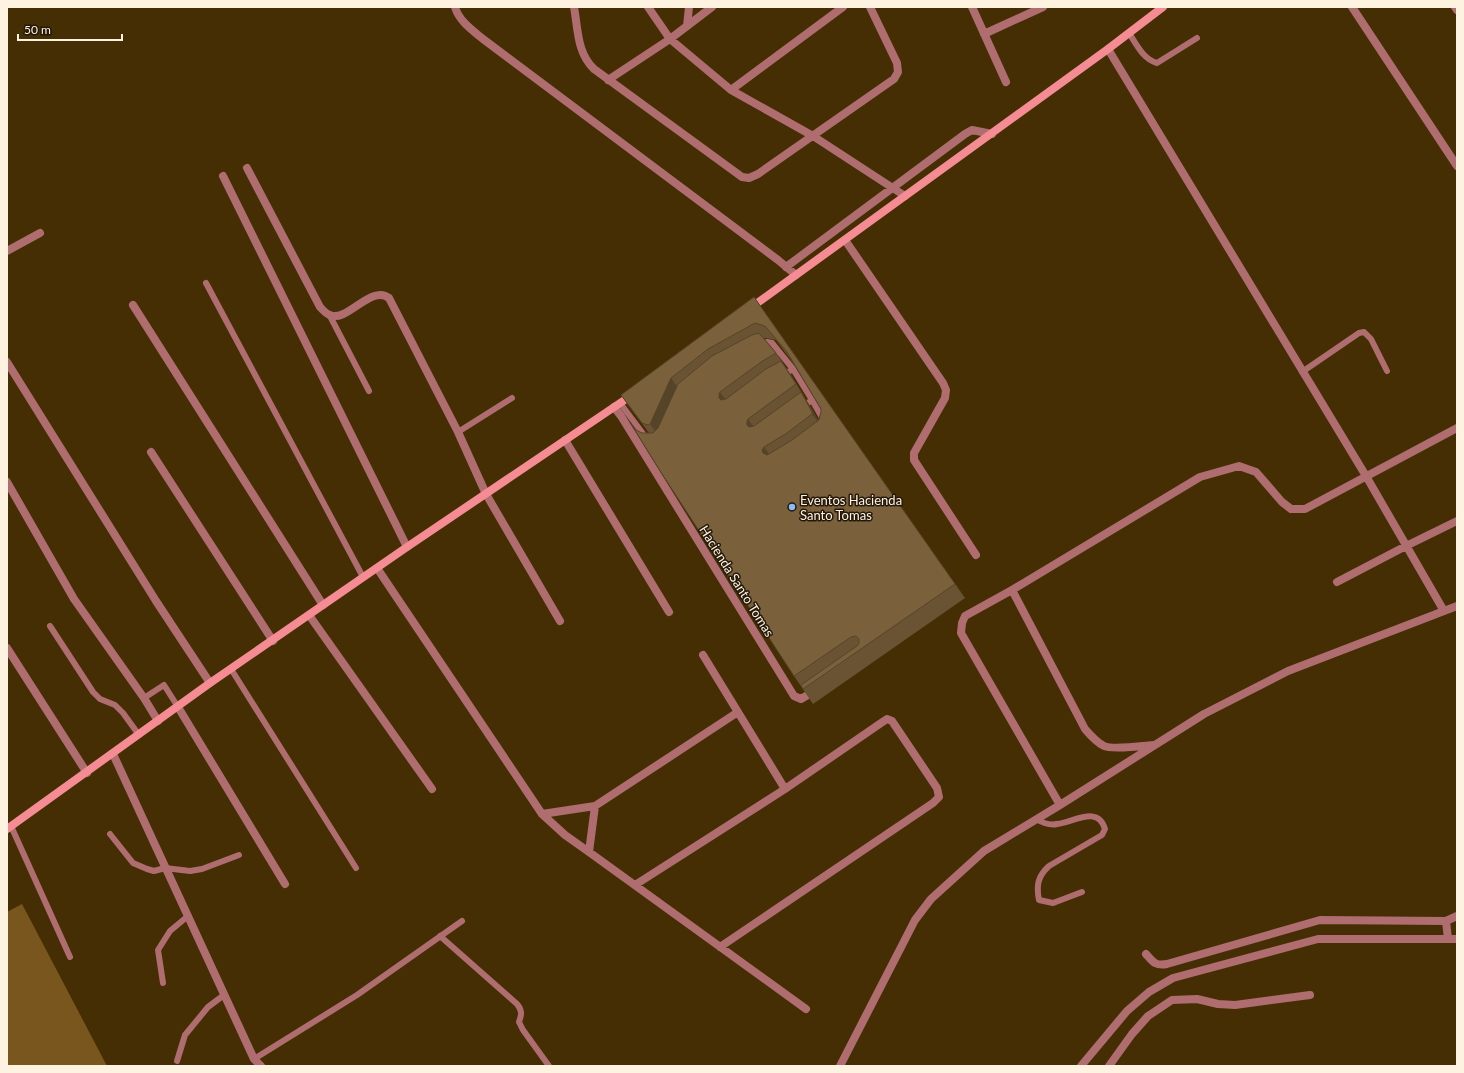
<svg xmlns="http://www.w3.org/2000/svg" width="1464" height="1073" viewBox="0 0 1464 1073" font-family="Lato,sans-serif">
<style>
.green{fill:#78561e}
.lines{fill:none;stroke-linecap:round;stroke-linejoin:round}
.lane{stroke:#af6d70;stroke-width:6}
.street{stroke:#af6d70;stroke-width:8}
.secondary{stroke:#f58c93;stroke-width:8}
.wall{fill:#6a5333;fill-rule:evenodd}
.shaded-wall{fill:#564429}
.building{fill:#7b613b;stroke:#564429}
.poi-dot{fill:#8abafc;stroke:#231809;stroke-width:1.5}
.labels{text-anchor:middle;stroke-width:3;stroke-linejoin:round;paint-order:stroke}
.poi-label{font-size:13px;fill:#fef2e1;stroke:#231809;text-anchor:start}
.street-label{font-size:13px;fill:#fef2e1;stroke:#231809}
</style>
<rect width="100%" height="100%" fill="#452e04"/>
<path class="green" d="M22,904l85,162h-100v-154z"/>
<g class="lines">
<path class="lane" d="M1129,33c8,12 14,26 28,30l40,-25
M206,283l157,294
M330,316l39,75
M760,345l7,-3 5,1 21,26 -10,6
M793,369l19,31 -10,7
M1302,372l57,-39 5,-1 7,7 16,32
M812,400l12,21
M620,403l27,36
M458,432l54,-34
M50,626l43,66 7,7 15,6 8,8 16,22
M231,669l125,199
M144,698l20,-13 14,22
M1036,819c7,4 14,7 21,5 17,-2 41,-19 48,5l-3,6 -53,31c-11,10 -13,19 -10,34l14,3 29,-11
M11,826l59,131
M110,834l23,29 14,6 7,2 11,-3 25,3 12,-2 37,-14
M440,936l77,68c5,6 5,10 2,18l4,8 26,36
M163,983l-5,-33 12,-19 18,-15
M254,1059l103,-64 105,-74
M177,1061l8,-26 23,-28 16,-12"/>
<path class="street" d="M455,7c4,14 17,23 28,32l295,221 18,15
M574,7c4,22 3,46 20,62l148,108 7,1 9,-4 136,-95 4,-7 -1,-9 -27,-56
M648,7l22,32 61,51
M843,7l-112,83 82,46 92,60
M972,7l34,75
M1352,7l105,159
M1455,7l2,3
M687,26l2,-19
M984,34l59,-27
M1108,49l258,427 78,135
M608,80l62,-41 42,-32
M247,168l73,139c3,3 6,7 10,8 17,8 41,-31 59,-17l69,134 28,62 74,127
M223,176l184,371
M845,240l98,143 3,7 -1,8 -31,55v7l62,95
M7,251l33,-18
M786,267l179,-133 7,-4 20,4
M133,305l190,300
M7,362l149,239 54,82
M614,407l7,9 173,280 7,3 15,-9
M565,440l104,172
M151,452l122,189
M7,482l67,117 70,99 14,23
M377,568l165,246 23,21 24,17 217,157
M1337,582l69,-36 51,-25
M1012,590l73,139c6,7 11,13 19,17 8,4 38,0 50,-1
M309,615l123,174
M7,648l80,125
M703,655l82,134
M178,707l107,177
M113,754l141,305 7,7
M1060,805l-99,-172 1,-10 3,-7 47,-26 188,-113 39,-11 17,6 26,30 9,7h14l152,-81
M542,814l53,-8 143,-94
M589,852l6,-46
M635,885l150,-96 96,-66 6,-4 5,2 45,67 2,9 -6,6 -213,144
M1446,921l2,18
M1146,954c7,8 9,12 21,10l153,-44 126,1 11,-5
M840,1066l75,-146 16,-21 53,-48 76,-46 144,-91 84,-43 169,-65
M1081,1066l46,-55 22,-19 24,-14 145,-39h139
M1109,1066l23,-32 16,-18 24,-16 25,-1 21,5 17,1 75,-10"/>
<path class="secondary" d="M749,309l359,-260 55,-42
M7,829l203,-146 197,-136 225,-152"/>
</g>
<path class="wall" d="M754,297l211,301 -152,106 -19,-28 -158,-246 6,3h7l-28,-38zM764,338h1l11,2 15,20 30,49v3l-3,8 -27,-45 -15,-22z"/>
<path class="shaded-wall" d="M781,361l10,14 15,24 -10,-15z
M671,378l10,14 -21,46 -10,-14z
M720,392l10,14 -11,-8v-4z
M801,392l10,15 11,20v1l-10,-14z
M748,419l10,14 -11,-8v-4z
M764,447l10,14 -11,-8 -1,-3z"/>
<path class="building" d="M754,297l201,287 -152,105 -2,-4 56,-39 2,-3v-4l-3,-3 -5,1 -57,39 -132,-202 -31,-50 5,6 6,3h11l5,-5 20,-44 34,-28 40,-21 7,-2 17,20 -15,9 -41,30 -1,2v4l2,2 5,-1 40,-30 15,-8 15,23 -48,35 -1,2v4l2,2 5,-1 47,-34 11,20v2l-25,19 -23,14 -2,3 1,3 4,2 2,-1 23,-14 27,-20 2,-8v-3l-34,-57 -22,-26 -10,-3 -47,26 -37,29 -21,46 -2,1 -6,-2 -21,-28z"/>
<circle class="poi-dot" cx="792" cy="507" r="4"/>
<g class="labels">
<g class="poi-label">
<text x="800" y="505">Eventos Hacienda<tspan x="800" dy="15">Santo Tomas</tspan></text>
</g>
<g class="street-label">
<text transform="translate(737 581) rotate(58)" y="5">Hacienda Santo Tomas</text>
</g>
</g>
<rect width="1464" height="1073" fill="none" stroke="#fef2e1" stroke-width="16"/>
<path d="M18 34v6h104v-6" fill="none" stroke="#fef2e1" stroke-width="2"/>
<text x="24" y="34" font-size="12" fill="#fef2e1" stroke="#231809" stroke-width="3" paint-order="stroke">50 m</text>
</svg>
